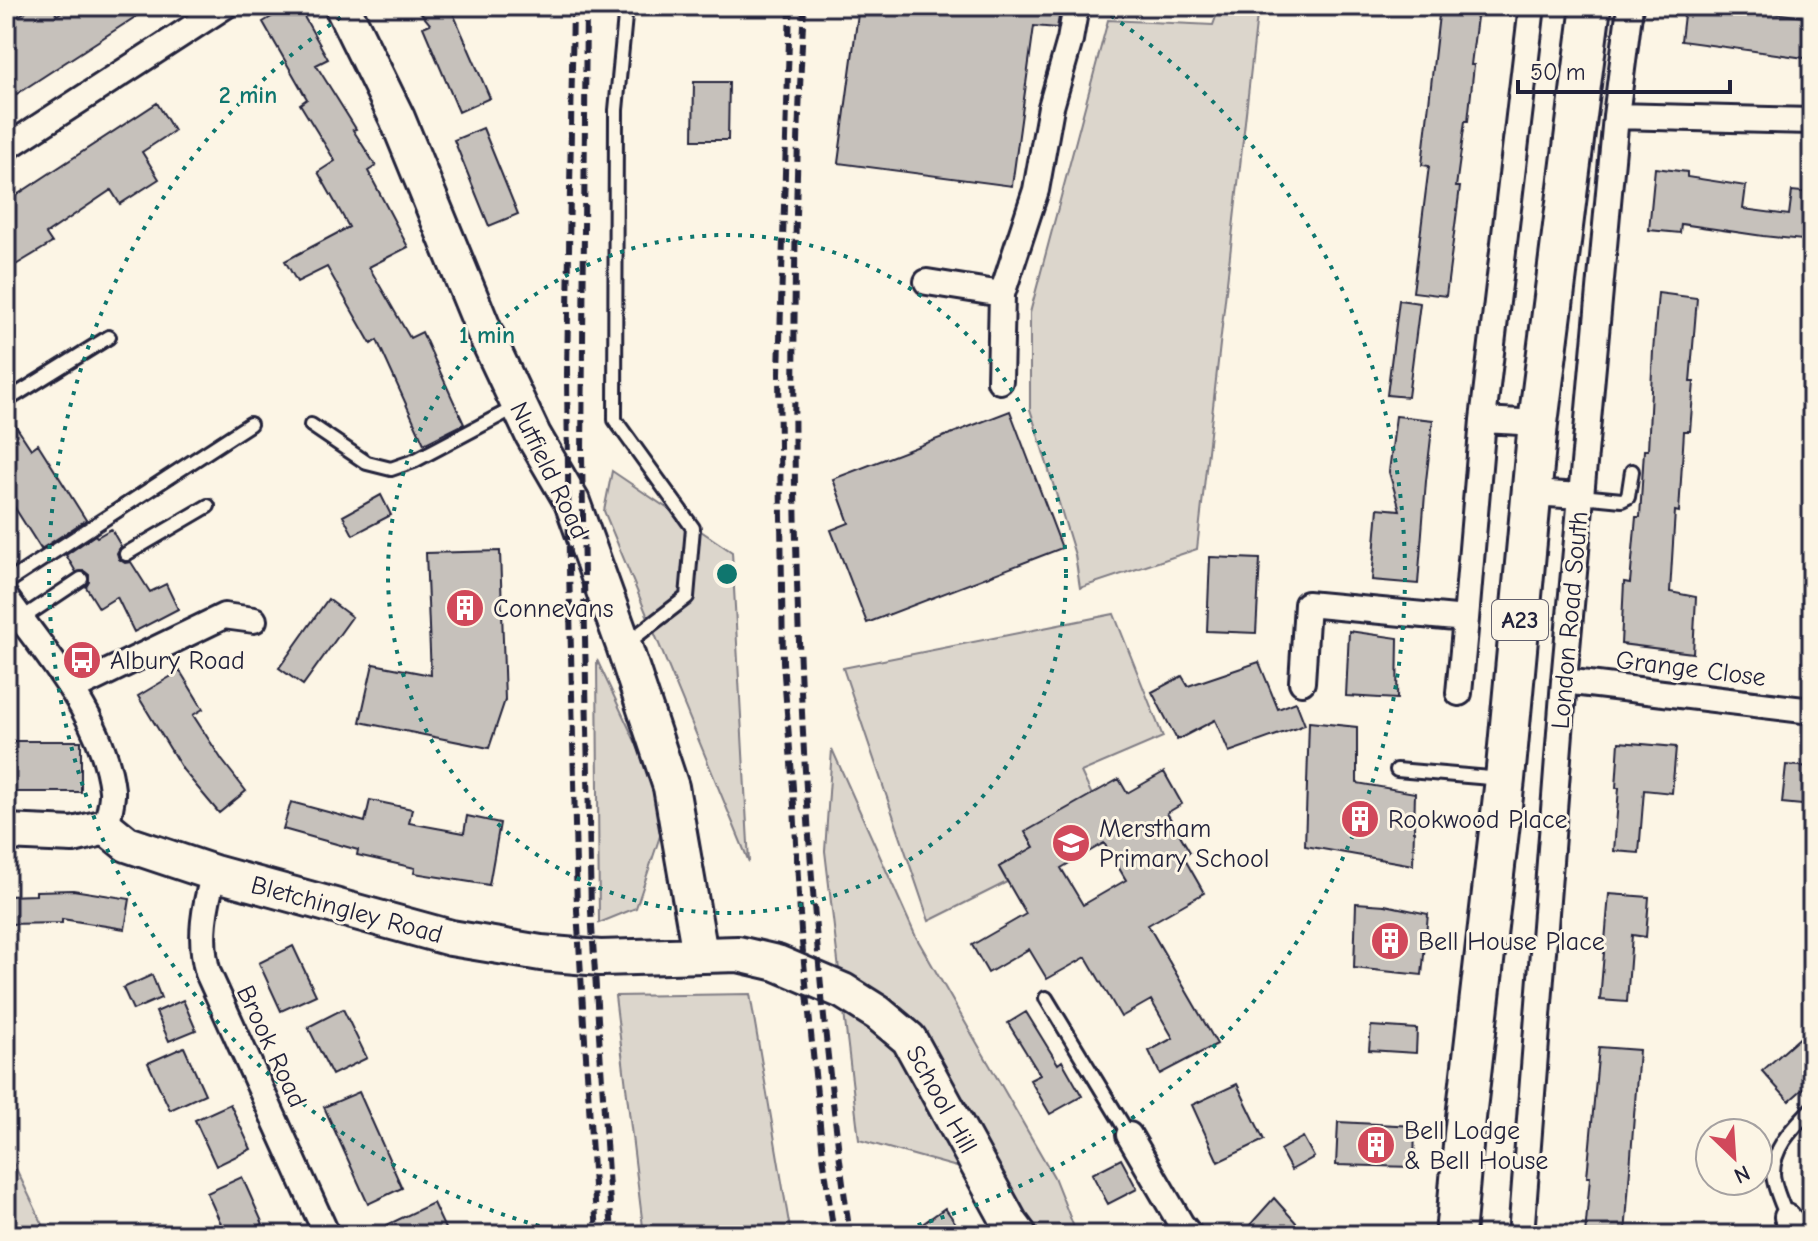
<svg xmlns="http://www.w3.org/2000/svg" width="1818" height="1241" viewBox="0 0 1818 1241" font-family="'Comic Neue',sans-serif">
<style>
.green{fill:#dcd6cc;stroke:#7f7c84;stroke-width:2}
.building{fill:#c6c1bb;stroke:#22223b;stroke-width:2;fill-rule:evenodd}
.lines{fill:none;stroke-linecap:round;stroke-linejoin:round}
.lane-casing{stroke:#22223b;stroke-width:18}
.street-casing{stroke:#22223b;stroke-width:30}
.secondary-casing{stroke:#22223b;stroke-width:40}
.primary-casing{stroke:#22223b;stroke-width:44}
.lane{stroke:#fcf5e5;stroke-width:12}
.street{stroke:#fcf5e5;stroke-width:24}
.secondary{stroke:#fcf5e5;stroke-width:34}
.primary{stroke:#fcf5e5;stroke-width:38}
.rail{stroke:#22223b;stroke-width:6;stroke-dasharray:12 6;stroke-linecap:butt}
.ring{fill:none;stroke:#0f766e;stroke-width:4;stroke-dasharray:4 8}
.labels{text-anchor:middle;stroke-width:6;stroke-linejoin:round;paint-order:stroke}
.shield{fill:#fcf5e5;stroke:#63616e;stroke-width:2}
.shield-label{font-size:24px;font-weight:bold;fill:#22223b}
.street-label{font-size:26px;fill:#22223b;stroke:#fcf5e5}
.poi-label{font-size:26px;fill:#22223b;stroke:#fcf5e5;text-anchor:start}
.centre{fill:#0f766e;stroke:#fcf5e5;stroke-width:4}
.ring-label{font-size:24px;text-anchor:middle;font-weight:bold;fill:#0f766e;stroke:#fcf5e5;stroke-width:6;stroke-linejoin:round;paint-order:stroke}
</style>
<rect width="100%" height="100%" fill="#fcf5e5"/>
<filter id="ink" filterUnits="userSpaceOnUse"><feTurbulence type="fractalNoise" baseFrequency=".0125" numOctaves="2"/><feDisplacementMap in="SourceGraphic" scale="16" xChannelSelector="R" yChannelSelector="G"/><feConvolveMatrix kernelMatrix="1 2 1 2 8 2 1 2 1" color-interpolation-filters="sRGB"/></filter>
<g filter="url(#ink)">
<path class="green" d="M1220,6h38l-61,543 -117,39 -5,-33 -45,-146v-96l78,-293 105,5z
M612,471l120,81 17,310 -145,-351z
M1114,614l49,123 -82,35 11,23 -66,38 8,14 -35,20 8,15 -78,39 -86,-253z
M597,660l52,111 12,62 -25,75 -37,15z
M832,749l84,188 138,240 23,58h-49l-64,-66 -105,-29 -34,-289z
M750,994l41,241h-147l-29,-239z
M6,1148l42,87h-42z"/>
<path class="building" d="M34,6h17l6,9 14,-9h81l-146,95v-77z
M290,6h8l30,53 -12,6 40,64 -3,1 23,36 -8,5 40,76 -39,20 41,71 12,-6 42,92 -40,20 -47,-104 -6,4 -44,-77 -30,15 -12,-21 64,-34 -31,-55 17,-11 -35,-57 7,-5 -44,-77z
M415,6h35l40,92 -31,14 -36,-85 7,-3z
M859,6h202l-4,22 -23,-2 -22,160 -174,-23z
M1440,6l38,3 -7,56h3l-6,56h-3l-9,66h4l-14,109 -33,-4 16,-126 -7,-1z
M1685,6h34l93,12v41l-131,-18z
M694,82h35l-1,58h-35z
M157,103l17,28 -32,21 17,27 -39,25 -9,-14 -65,44 6,9 -38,23 -8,-13v-51z
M483,128l35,86 -29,12 -35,-86z
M1655,168l32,4v5l59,9 -3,23 46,6 3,-24 20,2v48l-49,-5 -82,-12 -1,9 -31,-3z
M1658,293l39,5 -7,84h4l-4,49h-6l-5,81 -4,-1 -5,81 26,5 -3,56 -72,-9 3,-62 6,1 6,-66h4l4,-67h4l5,-99z
M1399,300l21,3 -12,94 -21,-2z
M6,411l25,38 7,-5 48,76 -45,29 -35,-55z
M1010,411l52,137 -195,75 -36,-93 18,-7 -16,-44z
M1396,416l37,4 -7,61 -8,103 -46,-4 6,-72 22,2 -11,-38z
M381,495l10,20 -38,20 -10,-19z
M111,529l10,17 -4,7 2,6 6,4 6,-1 19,30 16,-8 12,25 -44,23 -17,-35 -18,11 -13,-21 3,-5v-7l-5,-4 -8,1 -10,-17 29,-20 2,2z
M500,551l5,149 -16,48 -129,-26 13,-58 58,11 -5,-122z
M1210,557l50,2 -4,74 -49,-2z
M328,599l24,18 -49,68 -24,-17z
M1349,631l49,7 -1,61 -51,-3z
M1259,662l19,47 18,-7 9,23 -76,27 -14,-32 -38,20 -25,-48 30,-16 6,10z
M180,671l23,38 -10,6 29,45 24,31 -27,22 -36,-43 -45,-74z
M1309,722l48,5v56l58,10 -2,72 -108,-19z
M6,741h75v51h-75z
M1619,742l57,5 -4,46 -28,-3 -5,63 -25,-2 5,-63h-3z
M1786,765l26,2v39l-30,-3z
M1164,772l18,32 -15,9 23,39 -7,4 21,37 -56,32 69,119 -57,30 -11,-23 24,-13 -22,-38 -30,17 -35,-60 -39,22 -18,-30 -41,24 -16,-28 54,-31 -27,-47 35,-20 -9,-15 94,-53 8,14zM1104,843l22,37 -43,25 -22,-37z
M370,800l42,9 -3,14 55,10 3,-17 33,7 -11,62 -75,-12 1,-5 -58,-13 1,-5 -75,-21 8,-27 74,20z
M73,890l57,9 -5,30 -63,-10v4l-56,1v-28l30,-1v-4z
M1609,894l40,3 -3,40 -14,-2 -5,67 -27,-2z
M1356,903l29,2 43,9 -6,61 -68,-7z
M293,946l23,49 -35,16 -22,-48z
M152,975l9,23 -28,12 -10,-22z
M183,1000l13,30 -27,11 -13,-29z
M343,1009l24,49 -35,17 -24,-48z
M1026,1012l32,52 4,-3 20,35 -32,18 -20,-34 10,-5 -32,-52z
M1371,1026l46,3 -1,24 -47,-3z
M1812,1027v54l-23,20 -27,-30z
M184,1047l21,47 -35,16 -22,-47z
M1599,1047l40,3 -14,185h-40l5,-58h-3z
M1237,1084l27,56 -46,22 -26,-57z
M359,1092l43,96 -34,16 -44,-97z
M230,1104l21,45 -35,17 -21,-46z
M1338,1122l77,4 -1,41 -78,-2z
M1303,1137l11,20 -23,13 -11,-20z
M1121,1159l16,30 -29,15 -16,-30z
M242,1177l21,47 -24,11h-13l-19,-42z
M1274,1198l33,37h-66z
M433,1203l15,32h-82z
M945,1208l19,27h-57z"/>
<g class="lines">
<defs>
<path id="lane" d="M626,6l-10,104 -1,310 78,108 -6,69 -61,47
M6,401l103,-64
M311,425l56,38 24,6 23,-8 102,-54
M1581,496l41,4 6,-3 4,-26
M126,554l82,-48
M6,583l244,-159
M21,619l60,-40
M1397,770l105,9
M1046,998l83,137
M1787,1217c-5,-13 -13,-29 -14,-43 0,-28 21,-47 39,-66"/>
<path id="street" d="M1532,6l-49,414 55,3
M1616,116l196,5
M6,148l219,-142
M927,282l75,12
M1000,381l2,-87 34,-104 15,-83 19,-67 6,-34
M1532,493l49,3
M6,598c40,57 98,120 106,192 1,12 -4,25 -6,37
M1564,681l248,30
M1302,682l5,-78 159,15 17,-199
M73,689l151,-73 30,4
M1459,693l7,-74
M214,873c-9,32 -16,66 -6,100l119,262
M1129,1135l52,89 9,11
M1787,1217l19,18
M1521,1235l43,-554 52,-565 14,-110"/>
<path id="secondary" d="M342,6l55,112 88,215 48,102 39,67 52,144 47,141 29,167
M6,832l67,3 33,-8 21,17 87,29 237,65 90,15 59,5 138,-4 39,9 66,28 35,22 31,26 101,184 9,12"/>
<path id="primary" d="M1455,1235l9,-100 41,-356 33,-356 53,-417"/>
</defs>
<use href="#lane" class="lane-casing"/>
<use href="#street" class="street-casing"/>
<use href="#secondary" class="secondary-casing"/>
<use href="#primary" class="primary-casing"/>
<use href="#lane" class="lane"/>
<use href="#street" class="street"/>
<use href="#secondary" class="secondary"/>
<use href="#primary" class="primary"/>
<path class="rail" d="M573,6l-6,368 2,193 8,343 20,325
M586,6l-4,448 3,184 6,273 21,324
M790,6l-11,367 4,289 10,126 8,144 22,223 11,80
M804,6c-9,161 -11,322 -9,483 4,249 20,499 55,746"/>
</g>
</g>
<g class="ring">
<circle cx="727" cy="574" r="339"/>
<path d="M574 1235A678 678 0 0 1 353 9M1101 9A678 678 0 0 1 880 1235"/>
</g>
<defs>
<symbol id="building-disc" viewBox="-11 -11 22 22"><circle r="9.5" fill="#d1495b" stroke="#fcf5e5"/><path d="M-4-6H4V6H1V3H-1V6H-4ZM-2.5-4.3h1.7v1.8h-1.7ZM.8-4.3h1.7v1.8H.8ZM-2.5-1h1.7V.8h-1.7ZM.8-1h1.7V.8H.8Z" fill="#fff"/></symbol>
<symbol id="bus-disc" viewBox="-11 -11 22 22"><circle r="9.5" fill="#d1495b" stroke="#fcf5e5"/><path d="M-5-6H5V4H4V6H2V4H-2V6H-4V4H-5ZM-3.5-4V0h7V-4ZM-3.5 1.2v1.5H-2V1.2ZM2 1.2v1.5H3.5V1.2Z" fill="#fff"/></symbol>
<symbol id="school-disc" viewBox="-11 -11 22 22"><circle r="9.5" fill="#d1495b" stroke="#fcf5e5"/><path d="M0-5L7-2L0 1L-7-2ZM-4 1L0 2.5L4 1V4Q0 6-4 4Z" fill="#fff"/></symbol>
</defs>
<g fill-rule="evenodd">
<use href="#building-disc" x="443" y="586" width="44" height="44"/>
<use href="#bus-disc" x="60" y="638" width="44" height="44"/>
<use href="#building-disc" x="1338" y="797" width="44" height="44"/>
<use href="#school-disc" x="1049" y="821" width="44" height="44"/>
<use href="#building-disc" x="1368" y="919" width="44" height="44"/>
<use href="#building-disc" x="1354" y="1123" width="44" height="44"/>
</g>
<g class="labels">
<rect class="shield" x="1492" y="600" width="56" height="40" rx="6"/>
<g class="shield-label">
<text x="1520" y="628">A23</text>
</g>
<g class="street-label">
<text transform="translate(550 470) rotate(64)" y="9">Nutfield Road</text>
<text transform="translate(1569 620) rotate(-85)" y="9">London Road South</text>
<text transform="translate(1691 668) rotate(7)" y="9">Grange Close</text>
<text transform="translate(347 909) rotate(15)" y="9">Bletchingley Road</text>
<text transform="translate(272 1046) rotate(65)" y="9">Brook Road</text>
<text transform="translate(942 1099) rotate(61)" y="9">School Hill</text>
</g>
<g class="poi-label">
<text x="493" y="617">Connevans</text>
<text x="110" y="669">Albury Road</text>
<text x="1388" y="828">Rookwood Place</text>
<text x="1099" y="837">Merstham<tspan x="1099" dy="30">Primary School</tspan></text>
<text x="1418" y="950">Bell House Place</text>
<text x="1404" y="1139">Bell Lodge<tspan x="1404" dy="30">&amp; Bell House</tspan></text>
</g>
</g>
<circle cx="727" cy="574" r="12" class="centre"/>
<g class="ring-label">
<text x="248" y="103">2 min</text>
<text x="487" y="343">1 min</text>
</g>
<rect width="1818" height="1241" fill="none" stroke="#fcf5e5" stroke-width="32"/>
<rect x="16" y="16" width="1786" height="1209" fill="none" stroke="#22223b" stroke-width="3" filter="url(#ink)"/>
<g transform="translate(1734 1157) rotate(155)"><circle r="38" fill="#fcf5e5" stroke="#a5a1a1" stroke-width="2"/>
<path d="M0-6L14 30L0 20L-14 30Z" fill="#d1495b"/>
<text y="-12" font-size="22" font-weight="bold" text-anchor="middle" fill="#22223b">N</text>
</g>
<path d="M1518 80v12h212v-12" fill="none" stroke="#22223b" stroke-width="4"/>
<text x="1530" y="80" font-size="24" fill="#22223b" stroke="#fcf5e5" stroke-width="6" paint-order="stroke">50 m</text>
</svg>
